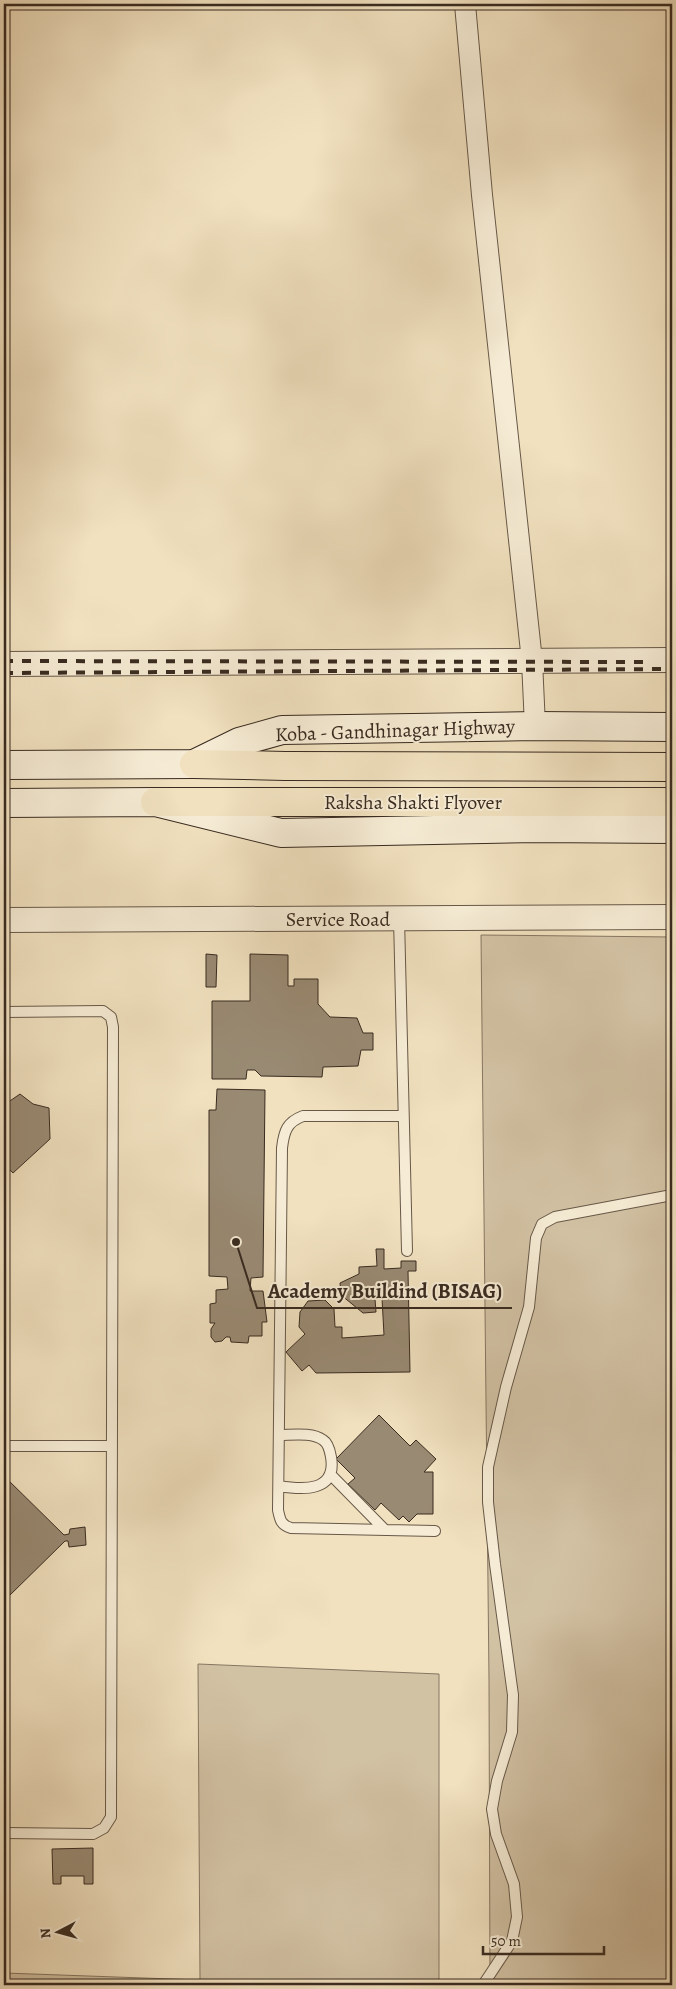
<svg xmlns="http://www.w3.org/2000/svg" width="676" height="1989" viewBox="0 0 676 1989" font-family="Alegreya,serif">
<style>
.green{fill:#d2c2a4;stroke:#867662}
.building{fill:#998a73;stroke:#392b20}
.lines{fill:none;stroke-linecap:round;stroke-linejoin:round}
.service-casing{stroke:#675848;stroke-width:12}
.minor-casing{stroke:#675848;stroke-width:22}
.tertiary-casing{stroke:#675848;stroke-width:26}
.secondary-casing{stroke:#392b20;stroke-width:30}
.primary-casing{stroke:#392b20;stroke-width:30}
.service{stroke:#f6ecd5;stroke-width:10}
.minor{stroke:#f6ecd5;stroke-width:20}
.tertiary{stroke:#f6ecd5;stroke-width:24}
.secondary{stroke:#f6ecd5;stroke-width:28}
.primary{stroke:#f1e1bf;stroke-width:28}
.rail{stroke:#392b20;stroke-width:4;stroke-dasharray:9 9;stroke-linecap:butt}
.labels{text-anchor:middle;stroke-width:4;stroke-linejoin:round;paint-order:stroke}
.street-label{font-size:20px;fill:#392b20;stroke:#f6ecd5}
.leader{fill:none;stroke:#392b20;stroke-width:2}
.callout-dot{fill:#392b20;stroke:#f6ecd5;stroke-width:2}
.callout-label{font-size:21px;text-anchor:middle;font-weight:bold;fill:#392b20;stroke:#f6ecd5;stroke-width:4;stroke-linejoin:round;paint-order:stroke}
</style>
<rect width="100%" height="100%" fill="#f1e1bf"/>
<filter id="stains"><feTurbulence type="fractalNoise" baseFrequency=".004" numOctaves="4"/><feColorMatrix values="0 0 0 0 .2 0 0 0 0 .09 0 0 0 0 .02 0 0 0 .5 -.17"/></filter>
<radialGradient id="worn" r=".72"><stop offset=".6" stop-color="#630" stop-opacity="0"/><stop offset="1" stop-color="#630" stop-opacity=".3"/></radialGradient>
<path class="green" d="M481,935l191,2v1048h-182l-1,-305z
M198,1664l241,10v311h-435v-12l196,7z"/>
<path class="building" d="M206,954l11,1 -1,32h-10z
M250,954l38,1v31h6v-7h24v25l12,13 27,1 6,15h10v17h-12l-3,16 -35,1 -1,10 -61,-1 -6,-6h-8l-1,9h-34v-78h38z
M217,1089l48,1 -2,187 -12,1 -1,13h13l4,31h-5v14h-13l-1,7 -17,-1 -1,-5h-4l-4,4 -7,1 -4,-5v-8l4,-6h-5v-19l6,-1v-13l12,-1 -1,-12 -18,-1v-166h7z
M20,1094l13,10 16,4 1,31 -37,34 -9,-9v-59z
M376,1249h8v20l17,-1v-7h15v10h-8l2,101 -94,1 -7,-8 -7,6 -16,-19 19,-18 -6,-7 1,-15 8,-11 17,-1 9,9 1,18h7v11l42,-3 -2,-37 -7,1 1,13 -13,1 -22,-18 -1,-12 19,-9v-7l18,-1z
M379,1415l31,31 6,-6 20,19 -12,13h9v42h-16l-8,8 -6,-6 -4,4 -18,-17 -6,7 -27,-26 7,-6 -19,-19z
M4,1476l60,59 5,-1 1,-5 15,-2 1,18 -17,2 -1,-6h-3l-58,57 -3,-3z
M93,1848v36h-9v-8h-23v8h-8l-1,-35z"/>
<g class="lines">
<defs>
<path id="service" d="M399,918l8,333
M4,1012l99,-1 8,6 2,10 -2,790 -7,11 -11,6 -89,-1
M402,1116h-99c-16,6 -19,15 -21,32l-4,362c2,10 3,15 13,18l144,3
M4,1446h107
M330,1474l55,56
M279,1486c24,4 58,6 52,-29 -1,-6 -3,-14 -8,-17 -11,-8 -31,-5 -43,-5
M483,1985l29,-44 5,-24 -3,-33 -18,-50 -4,-25 5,-28 15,-49 1,-37 -18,-131 -7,-62v-35l18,-80 23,-80 7,-69 6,-14 13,-7 117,-22"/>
<path id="minor" d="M465,4l17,191 50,466 3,65"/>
<path id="tertiary" d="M4,664l668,-4
M4,920l668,-3"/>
<path id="secondary" d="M4,765l190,-1 45,-22 43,-12 253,-4 137,1
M4,803l151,-1 126,31 257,-5 134,1"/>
<path id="primary" d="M194,764l91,2 387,1
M155,802h517"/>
</defs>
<use href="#service" class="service-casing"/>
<use href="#minor" class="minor-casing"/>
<use href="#tertiary" class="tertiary-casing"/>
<use href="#secondary" class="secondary-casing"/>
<use href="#primary" class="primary-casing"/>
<use href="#service" class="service"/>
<use href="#minor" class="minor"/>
<use href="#tertiary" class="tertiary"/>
<use href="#secondary" class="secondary"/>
<use href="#primary" class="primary"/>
<path class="rail" d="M4,661l647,1
M4,673l668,-4"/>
</g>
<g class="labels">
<g class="street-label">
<text transform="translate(395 730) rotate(-2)" y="7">Koba - Gandhinagar Highway</text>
<text x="413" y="809">Raksha Shakti Flyover</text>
<text x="338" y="926">Service Road</text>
</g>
</g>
<path class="leader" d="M236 1242L257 1308H512"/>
<circle class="callout-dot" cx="236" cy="1242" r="5"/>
<g class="callout-label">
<text x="385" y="1298">Academy Buildind (BISAG)</text>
</g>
<rect width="676" height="1989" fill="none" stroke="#f1e1bf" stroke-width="20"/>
<rect x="5" y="5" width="666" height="1979" fill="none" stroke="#392b20" stroke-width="2.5"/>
<rect x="10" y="10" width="656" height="1969" fill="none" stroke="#392b20"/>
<g transform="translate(58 1932) rotate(264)" stroke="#f6ecd5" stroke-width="4" paint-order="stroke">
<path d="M0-4L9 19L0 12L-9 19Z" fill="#392b20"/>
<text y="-8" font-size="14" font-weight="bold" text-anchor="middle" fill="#392b20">N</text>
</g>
<path d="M483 1946v8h121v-8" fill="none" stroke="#392b20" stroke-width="2.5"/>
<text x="491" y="1946" font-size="15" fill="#392b20" stroke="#f6ecd5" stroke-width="4" paint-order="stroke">50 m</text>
<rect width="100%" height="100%" filter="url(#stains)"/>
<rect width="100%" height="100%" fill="url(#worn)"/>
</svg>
